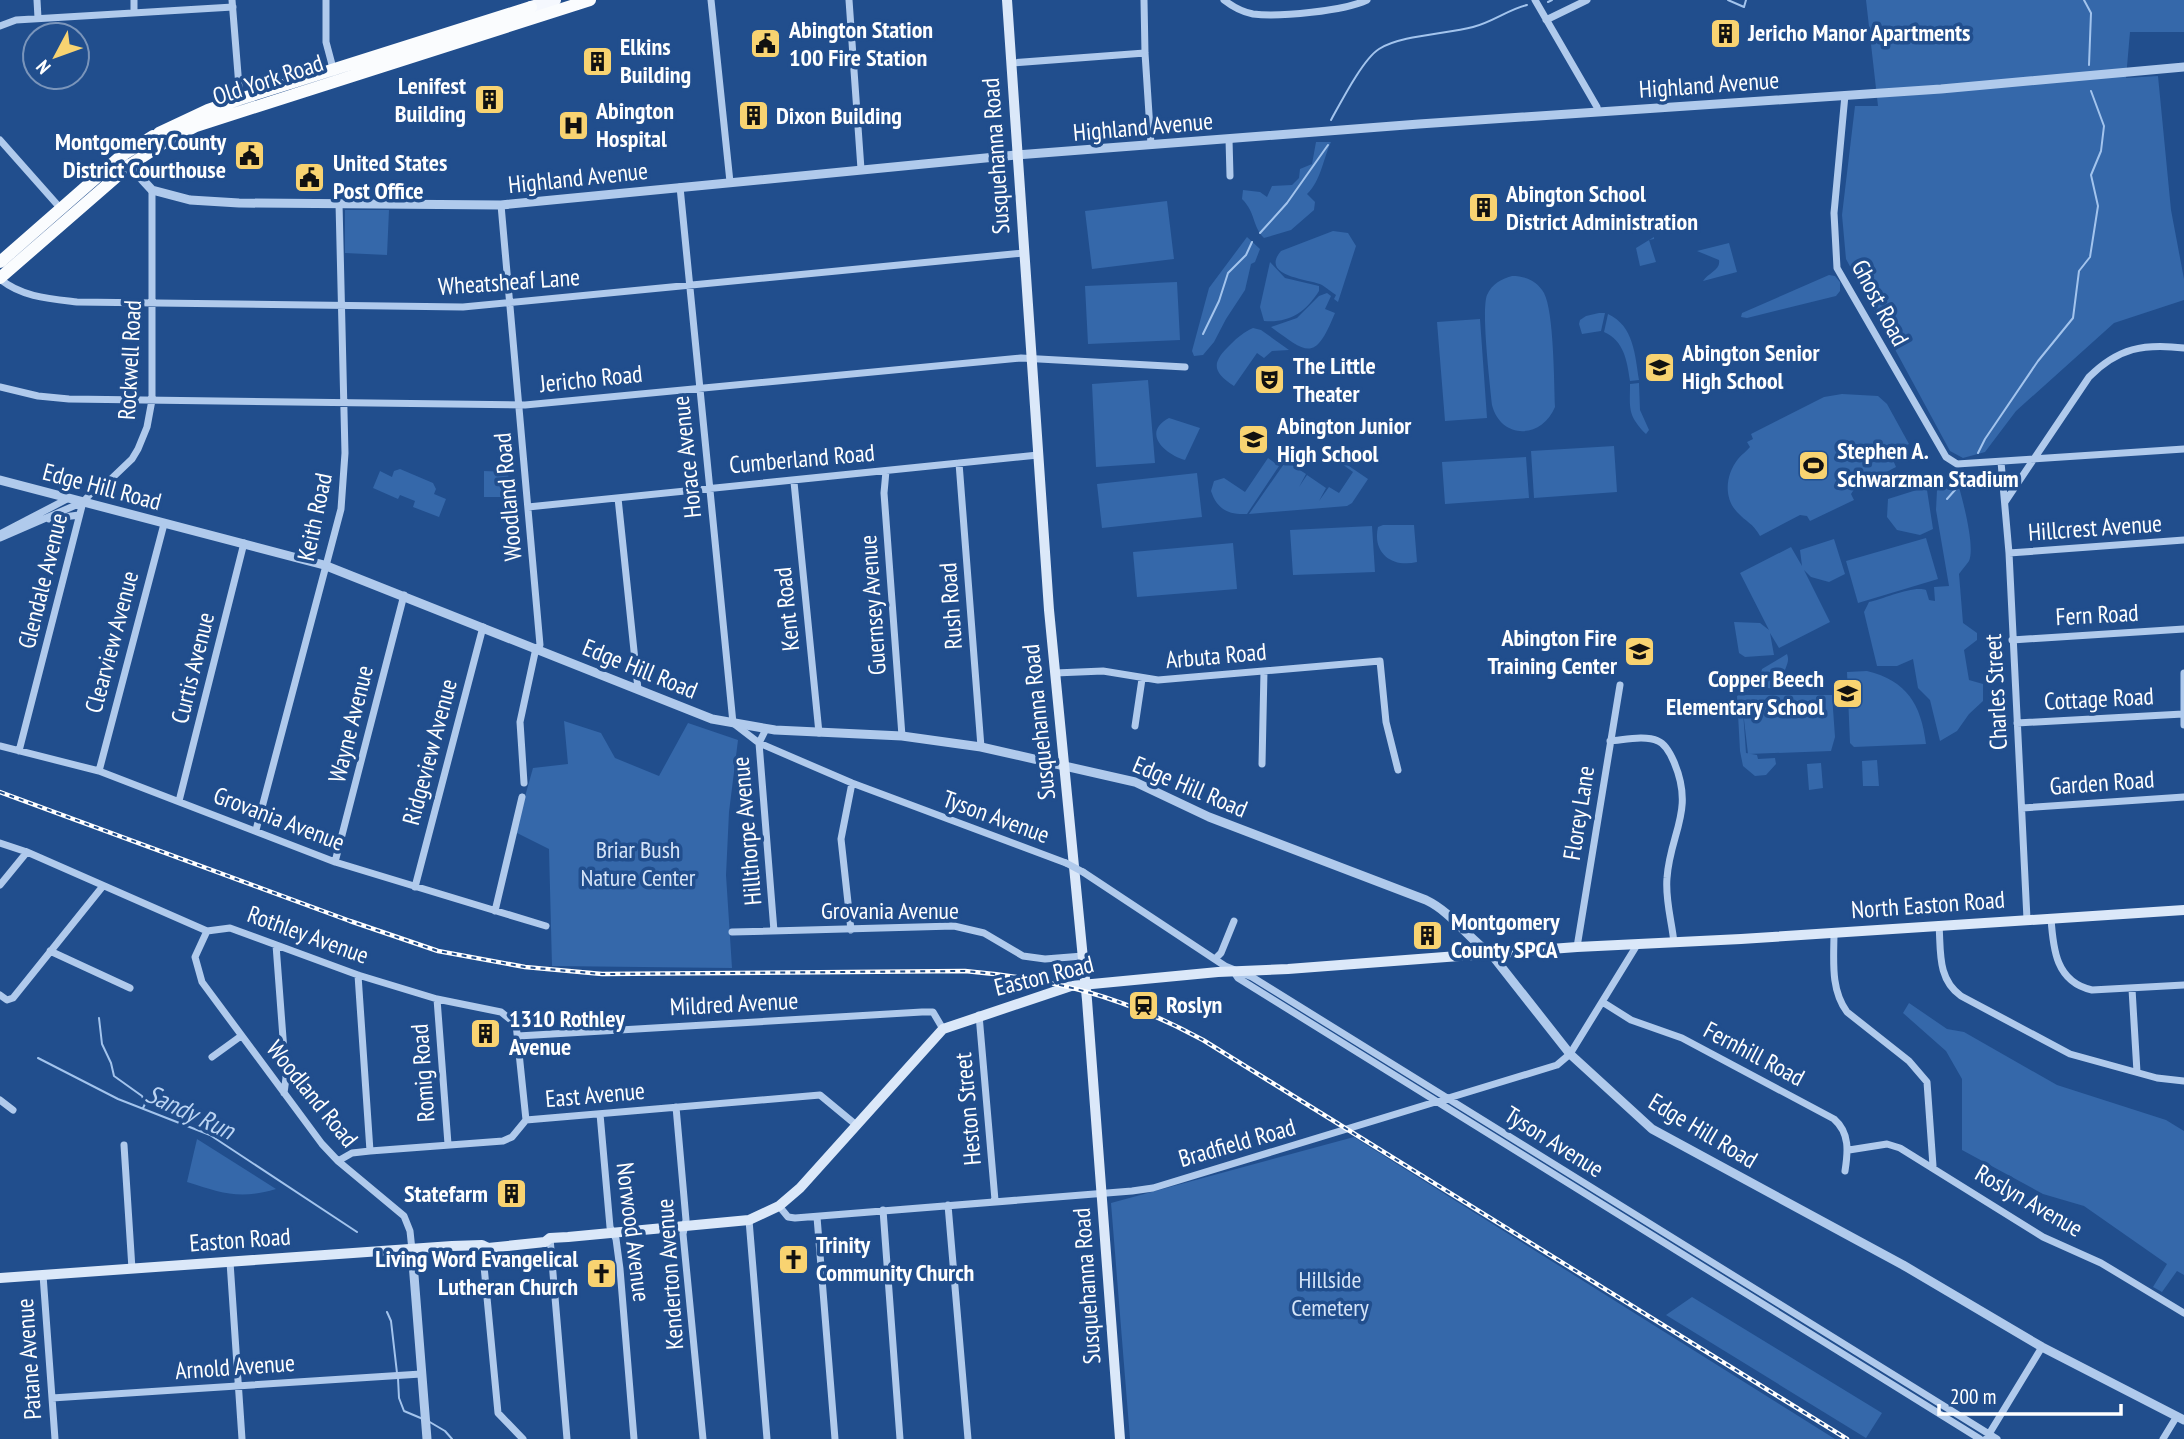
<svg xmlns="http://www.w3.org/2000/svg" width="2184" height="1439" viewBox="0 0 2184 1439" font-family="'PT Sans Narrow',sans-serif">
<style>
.green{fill:#3568aa}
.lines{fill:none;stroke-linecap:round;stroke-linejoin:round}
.stream{stroke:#a3c4ed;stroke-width:2}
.minor{stroke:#b0caec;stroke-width:7}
.tertiary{stroke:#b0caec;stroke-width:9}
.secondary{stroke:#dbe8f9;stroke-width:10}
.primary{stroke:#f5f8fe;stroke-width:12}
.trunk{stroke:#fafcfe;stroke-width:12}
.rail-casing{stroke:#fff;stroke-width:4.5}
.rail{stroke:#214e8d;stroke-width:2;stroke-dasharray:5;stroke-linecap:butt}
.minor-bridge{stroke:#b0caec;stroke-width:7}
.labels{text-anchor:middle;stroke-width:7;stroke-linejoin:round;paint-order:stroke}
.poi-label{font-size:24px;font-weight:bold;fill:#fff;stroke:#214e8d;text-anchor:start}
.street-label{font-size:24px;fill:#fff;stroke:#214e8d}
.park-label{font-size:24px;fill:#d5e4f8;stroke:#214e8d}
.water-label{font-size:26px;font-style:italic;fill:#bbd4f3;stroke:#214e8d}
</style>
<rect width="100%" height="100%" fill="#214e8d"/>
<path class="green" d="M1866,0h318v32h-54l-4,46 32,-2 13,134 13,69v21l-70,23 -98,88 -31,41 -22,6 -13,-7 -104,-192 -4,-44 13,-109h23z
M1316,142h15c-8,17 -10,39 -24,52l8,8 -1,8 -23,20 -27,8c-12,-12 -8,-25 -22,-39l1,-9 17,2 7,5 5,-11 20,-1 7,-7 1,-9 12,-5z
M1167,201l7,58 -82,10 -7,-58z
M345,210h44l-2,45 -42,-2z
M1333,231l15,2 8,13 -18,56 -4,-3 2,-4c-5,-3 -9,-7 -14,-10 -12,-6 -63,-8 -41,-34z
M1247,237l13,12 -5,13 -4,2 -6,26 -19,29 -12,23 -11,13 -9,1 -2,-5 17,-63z
M1654,237v2l-5,1 7,22 -16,4 -4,-18z
M1729,243l8,29 -34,9c5,-8 18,-11 16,-21l-22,-9z
M1270,262l15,16 34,8v5c-14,22 -30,32 -55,30l-4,-14z
M1829,275l6,1 5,6v9l-4,5 -89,22 -6,-1 1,-4z
M1512,276c14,0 25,5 32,17 10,19 10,89 11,114 -13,32 -54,33 -63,-2 -2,-21 -11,-94 -5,-110 5,-11 14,-16 25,-19z
M1177,282l3,58 -92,4 -3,-58z
M1327,293l4,3 -6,13 10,4c-20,49 -27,41 -64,14l26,-9 22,-22z
M1599,313h6l-4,18 -19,3 -3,-10 1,-4 6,-4z
M1608,314c26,12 27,41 31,66l-9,1c-3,-21 -6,-40 -26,-49z
M1480,319l7,99 -42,3 -8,-99z
M1253,328l8,2 28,20 -17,1 -8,7 -7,-5 -23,33c-23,-15 -22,-24 -3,-42 7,-7 13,-12 22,-16z
M1148,380l7,83 -59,4 -4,-83z
M1639,383l1,27 9,20 -3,4c-19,-19 -16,-26 -16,-50z
M1842,394l36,2 9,8 22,40 -19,9 6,14 -41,21 -4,6 3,6 -44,21 -3,-5 -7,-1 -40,21c-7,-13 -14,-14 -23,-24 -14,-15 -11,-38 1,-53 4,-5 9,-8 12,-12l-3,-5 6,-3 -2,-5 73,-37z
M1169,418l31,10 -15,32c-20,-6 -44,-27 -16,-42z
M1614,446l3,46 -83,6 -3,-47z
M1526,457l3,41 -84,6 -3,-42z
M1268,458l11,8 -32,48c-19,1 -30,-5 -36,-23l3,-10 10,-3 21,14z
M1286,461l20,13 -7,13 8,-12 19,13 -7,13 10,-14 10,6 14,-21 -11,-8 1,-2 25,17 -16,24 -5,3 -98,8z
M400,469l33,14 3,6 -2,5 12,5 -7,18 -26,-10 2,-6 -15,-6 -2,4 -25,-11 7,-17 12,6 2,-6z
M484,471l24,1 2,25h-26z
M1197,473l5,44 -100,11 -5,-44z
M1955,473c5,17 21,72 14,88 -3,4 -7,9 -10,13l4,49 14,10v7l-13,10 5,30 14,4v17l-14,13 -12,17 -17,10 -10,-41 -12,-12 -5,-29 -16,7h-20l-13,-54 5,-10c14,-3 45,-17 57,-12l3,10 6,1 -1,-14 15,-1 -13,-76 1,-20z
M1923,488l4,2 6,39 -13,6 -23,-5 -10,-13 1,-18z
M1383,525h31l3,37c-24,6 -45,-8 -39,-35z
M1372,526l3,46 -82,3 -3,-45z
M1926,538l12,41 -80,24 -12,-42z
M1834,539l11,35 -16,8 -18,-5 -7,-7 26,52 -51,26 -9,-15 4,22 -29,2 -6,-4 -5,-31 26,1 9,7 -29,-57 51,-26 11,19 -2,-16z
M1233,543l4,46 -100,8 -4,-45z
M1787,654c2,6 1,8 -2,16 -11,34 -19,7 -40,22l-6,-2 4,-6 16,-4 3,-11z
M1867,671c40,10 54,33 59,73l-72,3 -4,-4 -3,-71z
M1739,695h93l3,42 -4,14 -83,3 -5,-43 3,42 11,2 1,4 17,-1 1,6 -10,11 -11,1 -12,-10 -3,-15 -3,-55z
M564,721l37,12 14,25 44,18 29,-53 50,17 -9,72 -3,63 6,93 -180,-2 -3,-117 -34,-17 18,-64 35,-4z
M1877,760l2,26h-16l-1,-25z
M1821,763l2,25 -14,2 -2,-26z
M1909,1003l38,26 17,3 93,53 109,35 18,11v144l-7,-4 -15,21 -9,-5 14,-23 -83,-58 -41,-12 -81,-44v-71l-16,-28 -43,-38z
M1354,1137l481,302h-705l-19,-236z
M197,1139l79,50c-37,11 -54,4 -89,-7z
M1692,1297l190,116 -16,25 -200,-123z"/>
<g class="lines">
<path class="stream" d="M1728,0l16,7 2,-7
M2084,0l7,13 -2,52
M1548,2l4,-2
M1331,120c10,-18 32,-61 48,-71 22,-14 68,-15 94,-22 20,-5 36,-18 54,-22
M1260,233l27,-30 41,-58
M1203,334l16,-33 9,-28 18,-18 6,-13
M1978,453l7,-14 53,-78 35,-43 6,-47 11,-14 8,-51 -7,-31 10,-24 3,-25 -13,-35
M1947,499l22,-25
M99,1018l3,26 9,19 3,13 28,20 3,8 -2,4
M38,1058l80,41 92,36 147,97
M387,1312l4,9 6,52
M398,1378l1,20 5,13 19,8
M428,1421l17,10 7,8"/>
<path class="minor" d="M37,0l1,18
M134,0v13
M232,0l8,99
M326,0v42l8,30
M711,0l19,182
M849,0l12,169
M1144,0l1,53 6,92
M1224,0c9,7 18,12 29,14 27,3 91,-3 114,-14
M1535,0l62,107 1,5
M1546,20l41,-20
M0,26l16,-6 217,-13
M1011,63l134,-10
M1845,95l-11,118 3,55 109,189 11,7 227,-15
M1229,139l1,37
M0,140l62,70
M680,187l53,536 26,20 93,40 214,80
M501,205l39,440 -4,3 -16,74 4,61
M0,279c21,18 51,20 77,23l386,5 560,-54
M0,387l38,9 31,3 456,6 496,-47 164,9
M2001,462l8,91 18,366
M959,463l22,284
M886,471l-2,22 18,243
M794,482l25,251
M618,498l20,191
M2005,502l84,-125c29,-29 55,-34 95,-29
M528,507l510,-52
M49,519l30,-4
M0,534l69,-36
M0,538l83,-36 10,-11 17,-11 22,-21 6,-10 9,-22 5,-27v-210
M2009,553l175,-13
M2012,640l172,-11
M1055,673l48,-2 55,9 222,-19 6,61 12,48
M2184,673v52
M2017,723l166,-9
M1135,726l7,-47
M766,729l-7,14 15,188
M1610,741c14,-1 35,-6 48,0 8,3 13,14 16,21 21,49 -4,71 -7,116 -2,22 5,44 7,65
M0,746l99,25 236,91 211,64
M19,751l64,-249
M1262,764l2,-93
M99,771l65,-247
M179,801l65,-258
M2022,808l162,-11
M256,830l85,-321 4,-56 -6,-250
M0,843l27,9 180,79 23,-3 128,47 79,24 64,13 15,12 10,96
M335,862l69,-267
M1083,872l142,94 27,11 745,462
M0,885l27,-33
M415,887l68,-260
M495,911l27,-114
M2051,918c2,31 5,64 41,72l92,-5
M1939,925c2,26 -2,54 22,71l109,58 87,24 27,3
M851,930l-10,-91 11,-56
M207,931l-12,26 7,25 120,162 16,17 66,55 6,15 2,19
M732,932l222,-6 30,7 39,23 22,3 38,-3
M1834,932c0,27 -4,57 13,80l62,49 18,21 6,84
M276,945l10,133 -2,15
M1577,947l43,-262
M50,951l80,37
M1215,959l6,-6 13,-32
M1234,972l4,6 742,461
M358,975l12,176
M2132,989l5,83
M0,995l7,5 6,-2 90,-112
M437,999l11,145
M1604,1003l27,17 51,18 152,81c16,14 14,33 11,52
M979,1015l16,185
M518,1036l404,-24h11l10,17
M212,1057l29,-21
M0,1100l13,10
M676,1107l10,113 -3,14 20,205
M600,1114l10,113 6,12 4,30 14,170
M124,1145l8,124
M1849,1150l38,-6 13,4 143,89 58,26 83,50
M338,1161l14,-8 18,-2 133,-10 9,-4 14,-17 294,-25 35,29
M948,1205l20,234
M779,1206l9,11 7,1 337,-27 21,-3 404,-123 13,-11 67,-109
M883,1210l17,229
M817,1217l18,222
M749,1220l18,219
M550,1238l17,201
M482,1245l16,168 25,26
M230,1262l12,177
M43,1275l12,164
M52,1398l369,-24
M1986,1439l56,-92
M2163,1439l14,-23"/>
<path class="tertiary" d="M127,163l25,27 38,10 49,3 262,2 515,-50 403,-31 522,-35 243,-22
M0,480l324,85 388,154 63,11 127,6 79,11 154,35 74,35 217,83c27,13 42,39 66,55l78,99 82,75 251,136 139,82 142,73
M412,1250l15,189"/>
<path class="secondary" d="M1007,0l42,610 38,390 33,439
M0,1278l452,-32 30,-1 6,3 57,-6 5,-4 18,-1 181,-17 30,-14 21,-18 143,-159 128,-43 147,-14 70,-3 289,-22 164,-8 443,-29"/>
<path class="primary" d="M531,7l24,-7"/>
<path class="trunk" d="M159,133l49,-23 32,-11 291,-92
M0,262l121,-106 32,-20
M0,278l130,-113 35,-23 31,-16 394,-126"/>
<defs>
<path id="rail" d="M0,792l350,129 88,30 87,16 77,7 363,-3c90,8 157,25 238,69l644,399"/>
</defs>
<use href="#rail" class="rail-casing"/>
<use href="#rail" class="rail"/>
<path class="minor-bridge" d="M1066,863l17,9"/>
</g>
<defs>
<symbol id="building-square" viewBox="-11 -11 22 22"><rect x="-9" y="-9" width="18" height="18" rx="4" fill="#f8d371" stroke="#214e8d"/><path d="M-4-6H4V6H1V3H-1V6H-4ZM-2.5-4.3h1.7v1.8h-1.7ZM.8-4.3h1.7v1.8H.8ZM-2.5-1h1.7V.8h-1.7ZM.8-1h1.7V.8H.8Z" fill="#111"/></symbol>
<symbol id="civic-square" viewBox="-11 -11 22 22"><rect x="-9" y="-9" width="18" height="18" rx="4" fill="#f8d371" stroke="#214e8d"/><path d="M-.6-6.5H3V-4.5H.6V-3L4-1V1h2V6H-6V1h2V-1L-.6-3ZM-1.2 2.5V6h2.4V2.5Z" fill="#111"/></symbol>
<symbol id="hospital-square" viewBox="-11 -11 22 22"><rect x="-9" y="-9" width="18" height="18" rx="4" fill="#f8d371" stroke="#214e8d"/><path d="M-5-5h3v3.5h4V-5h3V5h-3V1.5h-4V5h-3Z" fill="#111"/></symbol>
<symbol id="school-square" viewBox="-11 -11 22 22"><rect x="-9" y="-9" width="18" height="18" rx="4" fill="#f8d371" stroke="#214e8d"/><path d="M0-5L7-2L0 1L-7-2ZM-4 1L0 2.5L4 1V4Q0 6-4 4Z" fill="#111"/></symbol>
<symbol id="theatre-square" viewBox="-11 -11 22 22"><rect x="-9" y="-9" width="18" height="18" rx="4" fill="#f8d371" stroke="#214e8d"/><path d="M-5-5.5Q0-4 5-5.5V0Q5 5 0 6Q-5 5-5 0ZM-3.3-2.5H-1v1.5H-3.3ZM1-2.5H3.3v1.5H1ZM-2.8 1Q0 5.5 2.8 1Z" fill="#111"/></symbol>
<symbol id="stadium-square" viewBox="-11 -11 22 22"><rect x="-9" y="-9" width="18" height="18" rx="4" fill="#f8d371" stroke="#214e8d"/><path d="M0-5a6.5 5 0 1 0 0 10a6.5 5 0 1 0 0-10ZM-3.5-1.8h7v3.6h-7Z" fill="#111"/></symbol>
<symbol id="station-square" viewBox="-11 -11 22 22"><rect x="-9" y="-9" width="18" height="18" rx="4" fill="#f8d371" stroke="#214e8d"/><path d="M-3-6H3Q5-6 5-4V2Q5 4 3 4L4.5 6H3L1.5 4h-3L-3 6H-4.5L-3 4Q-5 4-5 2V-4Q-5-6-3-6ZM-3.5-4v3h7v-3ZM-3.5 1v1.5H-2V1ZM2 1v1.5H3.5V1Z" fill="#111"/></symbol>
<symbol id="church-square" viewBox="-11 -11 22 22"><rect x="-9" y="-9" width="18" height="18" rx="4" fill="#f8d371" stroke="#214e8d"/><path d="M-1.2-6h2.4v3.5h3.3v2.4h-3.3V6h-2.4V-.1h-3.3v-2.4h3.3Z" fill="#111"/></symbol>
</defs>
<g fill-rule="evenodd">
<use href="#building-square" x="1708" y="16" width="35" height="35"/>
<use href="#civic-square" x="748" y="26" width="35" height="35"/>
<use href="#building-square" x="580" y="44" width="35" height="35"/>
<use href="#building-square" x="472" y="82" width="35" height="35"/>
<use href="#building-square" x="736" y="98" width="35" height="35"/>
<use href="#hospital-square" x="556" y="108" width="35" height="35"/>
<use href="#civic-square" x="232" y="138" width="35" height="35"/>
<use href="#civic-square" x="292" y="160" width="35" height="35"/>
<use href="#building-square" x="1466" y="190" width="35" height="35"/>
<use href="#school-square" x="1642" y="350" width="35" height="35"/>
<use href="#theatre-square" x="1252" y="362" width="35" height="35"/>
<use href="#school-square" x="1236" y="422" width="35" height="35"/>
<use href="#stadium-square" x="1796" y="448" width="35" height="35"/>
<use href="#school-square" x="1622" y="634" width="35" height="35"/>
<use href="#school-square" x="1830" y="676" width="35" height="35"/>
<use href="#building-square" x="1410" y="918" width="35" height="35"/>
<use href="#station-square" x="1126" y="988" width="35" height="35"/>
<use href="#building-square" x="468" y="1016" width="35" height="35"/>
<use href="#building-square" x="494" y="1176" width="35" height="35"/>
<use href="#church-square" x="776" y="1242" width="35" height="35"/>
<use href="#church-square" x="584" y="1256" width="35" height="35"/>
</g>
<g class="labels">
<g class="poi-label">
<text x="789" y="38">Abington Station<tspan x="789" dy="28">100 Fire Station</tspan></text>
<text x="1748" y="41">Jericho Manor Apartments</text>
<text x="620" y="55">Elkins<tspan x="620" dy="28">Building</tspan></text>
<text x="466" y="94" text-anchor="end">Lenifest<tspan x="466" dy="28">Building</tspan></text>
<text x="596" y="119">Abington<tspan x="596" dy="28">Hospital</tspan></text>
<text x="776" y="124">Dixon Building</text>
<text x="226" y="150" text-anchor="end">Montgomery County<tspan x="226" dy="28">District Courthouse</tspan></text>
<text x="333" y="171">United States<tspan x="333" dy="28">Post Office</tspan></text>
<text x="1506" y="202">Abington School<tspan x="1506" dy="28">District Administration</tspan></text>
<text x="1682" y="361">Abington Senior<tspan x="1682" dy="28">High School</tspan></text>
<text x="1293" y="374">The Little<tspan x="1293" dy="28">Theater</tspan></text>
<text x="1277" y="434">Abington Junior<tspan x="1277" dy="28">High School</tspan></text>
<text x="1837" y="459">Stephen A.<tspan x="1837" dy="28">Schwarzman Stadium</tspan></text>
<text x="1617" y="646" text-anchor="end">Abington Fire<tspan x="1617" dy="28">Training Center</tspan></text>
<text x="1824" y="687" text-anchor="end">Copper Beech<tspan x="1824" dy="28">Elementary School</tspan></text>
<text x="1451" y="930">Montgomery<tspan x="1451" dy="28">County SPCA</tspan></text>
<text x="1166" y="1013">Roslyn</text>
<text x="509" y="1027">1310 Rothley<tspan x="509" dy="28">Avenue</tspan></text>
<text x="488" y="1202" text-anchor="end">Statefarm</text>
<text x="816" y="1253">Trinity<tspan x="816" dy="28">Community Church</tspan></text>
<text x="578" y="1267" text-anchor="end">Living Word Evangelical<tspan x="578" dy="28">Lutheran Church</tspan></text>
</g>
<g class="street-label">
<text transform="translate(268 80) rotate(-18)" y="8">Old York Road</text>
<text transform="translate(1709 85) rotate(-4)" y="8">Highland Avenue</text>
<text transform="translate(1143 127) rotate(-5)" y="8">Highland Avenue</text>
<text transform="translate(996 156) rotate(-94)" y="8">Susquehanna Road</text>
<text transform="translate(578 178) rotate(-6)" y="8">Highland Avenue</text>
<text transform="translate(509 282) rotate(-4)" y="8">Wheatsheaf Lane</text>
<text transform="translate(1880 303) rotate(62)" y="8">Ghost Road</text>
<text transform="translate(130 360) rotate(-87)" y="8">Rockwell Road</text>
<text transform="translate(591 379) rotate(-6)" y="8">Jericho Road</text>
<text transform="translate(687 457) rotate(-96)" y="8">Horace Avenue</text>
<text transform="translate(802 459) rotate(-5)" y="8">Cumberland Road</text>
<text transform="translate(102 487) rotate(15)" y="8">Edge Hill Road</text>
<text transform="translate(508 497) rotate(-95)" y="8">Woodland Road</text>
<text transform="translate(315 517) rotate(-78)" y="8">Keith Road</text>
<text transform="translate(2095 528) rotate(-4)" y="8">Hillcrest Avenue</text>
<text transform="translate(43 581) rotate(-76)" y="8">Glendale Avenue</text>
<text transform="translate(873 605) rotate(-94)" y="8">Guernsey Avenue</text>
<text transform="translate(951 606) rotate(-94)" y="8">Rush Road</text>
<text transform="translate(787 609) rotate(-96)" y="8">Kent Road</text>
<text transform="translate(2097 615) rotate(-3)" y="8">Fern Road</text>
<text transform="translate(112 642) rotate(-75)" y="8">Clearview Avenue</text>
<text transform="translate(1216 656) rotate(-5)" y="8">Arbuta Road</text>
<text transform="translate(193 668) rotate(-76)" y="8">Curtis Avenue</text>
<text transform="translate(640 669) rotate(22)" y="8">Edge Hill Road</text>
<text transform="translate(1996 692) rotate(-93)" y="8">Charles Street</text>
<text transform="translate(2099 699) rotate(-3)" y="8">Cottage Road</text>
<text transform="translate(1039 722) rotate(-96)" y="8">Susquehanna Road</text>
<text transform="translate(351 724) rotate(-76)" y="8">Wayne Avenue</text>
<text transform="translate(430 752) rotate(-75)" y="8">Ridgeview Avenue</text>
<text transform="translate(2102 783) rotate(-4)" y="8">Garden Road</text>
<text transform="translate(1190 787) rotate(23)" y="8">Edge Hill Road</text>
<text transform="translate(1579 813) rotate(-81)" y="8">Florey Lane</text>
<text transform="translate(996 817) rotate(20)" y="8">Tyson Avenue</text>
<text transform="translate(279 819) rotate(21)" y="8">Grovania Avenue</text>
<text transform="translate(747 831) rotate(-95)" y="8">Hillthorpe Avenue</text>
<text transform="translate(1928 905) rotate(-4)" y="8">North Easton Road</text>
<text x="890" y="919">Grovania Avenue</text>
<text transform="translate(308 935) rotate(20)" y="8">Rothley Avenue</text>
<text transform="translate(1044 976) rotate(-14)" y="8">Easton Road</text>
<text transform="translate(734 1004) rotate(-3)" y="8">Mildred Avenue</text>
<text transform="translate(1754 1054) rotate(28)" y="8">Fernhill Road</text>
<text transform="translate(423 1073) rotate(-94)" y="8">Romig Road</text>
<text transform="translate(312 1094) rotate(51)" y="8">Woodland Road</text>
<text transform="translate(595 1095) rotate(-5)" y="8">East Avenue</text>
<text transform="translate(968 1109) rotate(-95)" y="8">Heston Street</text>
<text transform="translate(1703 1131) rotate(31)" y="8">Edge Hill Road</text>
<text transform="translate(1554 1142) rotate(32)" y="8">Tyson Avenue</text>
<text transform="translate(1237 1143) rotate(-16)" y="8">Bradfield Road</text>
<text transform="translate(2029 1201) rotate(30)" y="8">Roslyn Avenue</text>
<text transform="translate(633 1232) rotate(83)" y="8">Norwood Avenue</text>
<text transform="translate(240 1240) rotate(-4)" y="8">Easton Road</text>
<text transform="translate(670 1274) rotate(-94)" y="8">Kenderton Avenue</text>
<text transform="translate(1087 1286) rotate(-94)" y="8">Susquehanna Road</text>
<text transform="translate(29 1359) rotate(-94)" y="8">Patane Avenue</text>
<text transform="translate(235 1367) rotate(-4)" y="8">Arnold Avenue</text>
</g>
<g class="park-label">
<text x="638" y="858">Briar Bush<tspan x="638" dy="28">Nature Center</tspan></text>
<text x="1330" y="1288">Hillside<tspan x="1330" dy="28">Cemetery</tspan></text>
</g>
<g class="water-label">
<text transform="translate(190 1112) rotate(25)" y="9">Sandy Run</text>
</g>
</g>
<g transform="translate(56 56) rotate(229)"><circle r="33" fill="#214e8d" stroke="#7a95bb" stroke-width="2"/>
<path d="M0-5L12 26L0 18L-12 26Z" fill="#f8d371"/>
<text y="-10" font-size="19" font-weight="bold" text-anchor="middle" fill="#ffffff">N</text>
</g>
<path d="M1939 1404v10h182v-10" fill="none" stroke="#ffffff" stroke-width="3.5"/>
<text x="1950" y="1404" font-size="21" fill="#ffffff" stroke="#214e8d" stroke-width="5" paint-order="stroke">200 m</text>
</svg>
